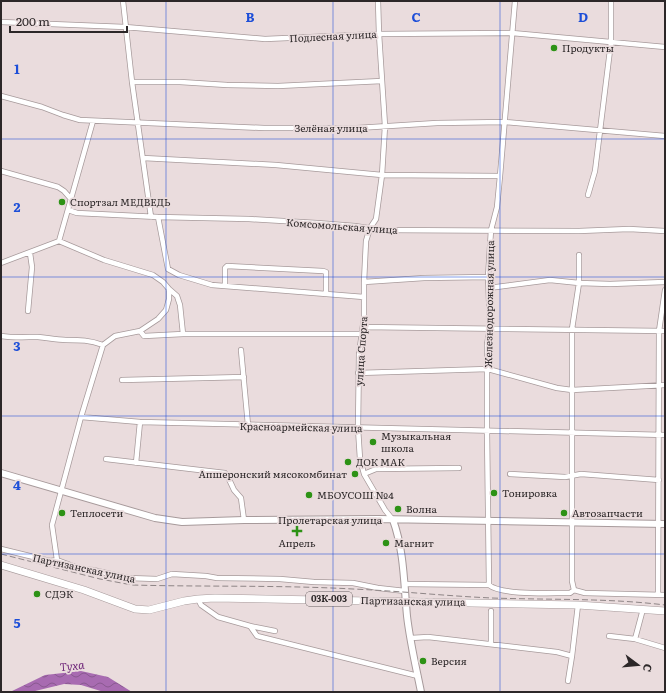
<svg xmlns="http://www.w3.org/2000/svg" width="666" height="693" viewBox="0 0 666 693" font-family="Literata,serif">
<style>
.water{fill:url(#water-waves)}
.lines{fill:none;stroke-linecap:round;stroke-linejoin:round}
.minor-casing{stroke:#a79a9b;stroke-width:6}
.tertiary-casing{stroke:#a79a9b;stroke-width:8}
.primary-casing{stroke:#a79a9b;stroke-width:8}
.minor{stroke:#fff;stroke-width:4.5}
.tertiary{stroke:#fff;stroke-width:6}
.primary{stroke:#fff;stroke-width:7}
.rail{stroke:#8e8586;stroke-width:1;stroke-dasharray:6 3;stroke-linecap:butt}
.grid{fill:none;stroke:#1d4ed8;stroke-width:1;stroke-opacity:0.55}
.poi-dot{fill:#2d9215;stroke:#eadcdd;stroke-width:1.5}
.labels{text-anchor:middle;stroke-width:3.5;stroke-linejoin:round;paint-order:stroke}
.shield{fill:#eadcdd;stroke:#655d5e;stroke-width:1}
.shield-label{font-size:9px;font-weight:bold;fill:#2c2728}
.street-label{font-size:10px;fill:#2c2728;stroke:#eadcdd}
.poi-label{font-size:10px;fill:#2c2728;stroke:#eadcdd;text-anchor:start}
.water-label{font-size:11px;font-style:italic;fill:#691d74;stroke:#eadcdd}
.grid-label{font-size:13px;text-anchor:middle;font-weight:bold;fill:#1d4ed8;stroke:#eadcdd;stroke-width:3.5;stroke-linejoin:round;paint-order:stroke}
</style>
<defs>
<pattern id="water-waves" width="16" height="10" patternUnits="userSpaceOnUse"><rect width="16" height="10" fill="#a86bb1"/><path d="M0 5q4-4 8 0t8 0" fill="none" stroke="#895890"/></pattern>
</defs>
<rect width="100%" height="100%" fill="#eadcdd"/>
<path class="water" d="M81,671l27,6 24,15h-28l-23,-7 -17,-1 -33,8h-21l35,-17z"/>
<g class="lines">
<defs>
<path id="minor" d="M123,1l9,81 19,135
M378,1l1,33 6,92 -3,49 -6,44 -6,9 -4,13 -2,41v36l-5,36 -1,74 2,31 4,15 21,36 8,10
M1,22l124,5 140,12 114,-5 133,-1 153,14
M132,82h48l47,3 51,1 104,-5
M1,96l41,11 21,8 17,5 184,8h93l80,-5 68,-1 160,14
M143,158l133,7 106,10 118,1
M1,171l57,16 6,4 7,8
M588,195l7,-24 16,-129v-41
M68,210l9,3 81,4 91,2 68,4 38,3 26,4 198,1 50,-2 36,2
M158,217l10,52 11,6 33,10 152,12
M59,241l34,-120
M1,263l58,-22 45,19 49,15 10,7 6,7v10l-3,11 -8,9 -18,12 -25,5 -12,9 -22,72 -29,108 5,35
M364,282l60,-4 64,-1
M225,286v-18l2,-2 96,5 3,1v22
M489,288l61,-8 29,3 31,1 55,-2
M169,289l8,7 3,9 3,29
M28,311l4,-44 -2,-14
M363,327l302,4
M140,331l4,5 39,-2h179
M1,336c13,2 25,1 37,1 10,1 19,3 28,3 15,0 23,0 37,5
M241,350l7,75
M358,373l130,-4 69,19 15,2 93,-5
M122,380l122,-3
M81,417l59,5 525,13
M106,459l119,14 3,4 6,13 7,8 3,22
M136,463l4,-41
M364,474l12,-5 83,-1
M510,474l55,3 16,-3 78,6
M1,549l49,12 7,-1 24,9 12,1 35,8 29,1 15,-5 34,2 11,2 63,1 34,3 39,1 25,5 27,3
M405,584l84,1c12,10 58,8 76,8h5l4,-3 11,3 80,2
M489,585l-2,-153v-88l3,-16 -2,-51 3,-47 6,-23 3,-31 15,-175
M574,590l-2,-9v-252l7,-46v-28
M658,595l1,-264 6,-41
M198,599l3,6 17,12 32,9 7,10 161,40
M250,626l25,5
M609,636l26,3 30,9
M411,638l17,-1 129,15 15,4
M635,639l8,-30
M491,644v-33
M568,681l4,-25 6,-51"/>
<path id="tertiary" d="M1,473l154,45 27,4 62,-2 135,-1 286,5
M393,520c11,30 11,64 14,96 3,26 9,51 14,76"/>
<path id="primary" d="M1,565l83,25 51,19 14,1 35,-9 14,-2 17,-1 363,7 87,6"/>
</defs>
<use href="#minor" class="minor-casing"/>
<use href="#tertiary" class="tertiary-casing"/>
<use href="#primary" class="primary-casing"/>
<use href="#minor" class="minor"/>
<use href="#tertiary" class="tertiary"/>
<use href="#primary" class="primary"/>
<path class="rail" d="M1,554l99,25 32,6c73,2 147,0 221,4 47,2 93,7 139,9 58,2 116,0 173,7"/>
</g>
<path class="grid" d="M166,1v691M333,1v691M500,1v691M1,139h664M1,277h664M1,416h664M1,554h664"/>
<g class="poi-dot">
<circle cx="554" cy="48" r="4"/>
<circle cx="62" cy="202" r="4"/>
<circle cx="373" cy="442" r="4"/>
<circle cx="348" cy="462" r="4"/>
<circle cx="355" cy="474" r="4"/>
<circle cx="494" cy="493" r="4"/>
<circle cx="309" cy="495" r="4"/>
<circle cx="398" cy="509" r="4"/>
<circle cx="62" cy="513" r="4"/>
<circle cx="564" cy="513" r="4"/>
<path d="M295 525h4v4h4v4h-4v4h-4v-4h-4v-4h4z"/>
<circle cx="386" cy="543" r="4"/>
<circle cx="37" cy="594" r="4"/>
<circle cx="423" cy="661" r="4"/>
</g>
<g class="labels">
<rect class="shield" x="306" y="592" width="46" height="14" rx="3"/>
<g class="shield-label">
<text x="329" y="602">03К-003</text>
</g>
<g class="street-label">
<text transform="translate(333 36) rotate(-3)" y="4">Подлесная улица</text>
<text x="331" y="132">Зелёная улица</text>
<text transform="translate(342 226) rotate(4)" y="4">Комсомольская улица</text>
<text transform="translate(489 304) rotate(-89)" y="4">Железнодорожная улица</text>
<text transform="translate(361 351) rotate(-86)" y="4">улица Спорта</text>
<text transform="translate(301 427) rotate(1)" y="4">Красноармейская улица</text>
<text x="330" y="524">Пролетарская улица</text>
<text transform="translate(84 568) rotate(12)" y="4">Партизанская улица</text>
<text transform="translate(413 601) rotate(1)" y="4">Партизанская улица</text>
</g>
<g class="poi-label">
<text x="562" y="52">Продукты</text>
<text x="70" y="206">Спортзал МЕДВЕДЬ</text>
<text x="381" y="440">Музыкальная<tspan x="381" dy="12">школа</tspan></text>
<text x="356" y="466">ДОК МАК</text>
<text x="347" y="478" text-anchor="end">Апшеронский мясокомбинат</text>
<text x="502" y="497">Тонировка</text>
<text x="317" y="499">МБОУСОШ №4</text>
<text x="406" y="513">Волна</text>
<text x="70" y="517">Теплосети</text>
<text x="572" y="517">Автозапчасти</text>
<text x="297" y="547" text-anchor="middle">Апрель</text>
<text x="394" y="547">Магнит</text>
<text x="45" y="598">СДЭК</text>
<text x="431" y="665">Версия</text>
</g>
<g class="water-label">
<text transform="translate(72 666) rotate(-6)" y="4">Туха</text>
</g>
</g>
<g class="grid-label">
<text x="250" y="22">B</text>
<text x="416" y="22">C</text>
<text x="583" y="22">D</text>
<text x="17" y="74">1</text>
<text x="17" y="212">2</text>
<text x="17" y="351">3</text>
<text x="17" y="490">4</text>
<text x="17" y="628">5</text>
</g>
<rect width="666" height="693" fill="none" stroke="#2c2728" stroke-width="4"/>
<g transform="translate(638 665) rotate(106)" stroke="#eadcdd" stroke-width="3" paint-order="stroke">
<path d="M0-3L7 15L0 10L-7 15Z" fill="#2c2728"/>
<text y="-6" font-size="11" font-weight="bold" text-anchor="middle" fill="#2c2728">С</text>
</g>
<path d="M10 26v6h117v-6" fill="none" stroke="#2c2728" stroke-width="2"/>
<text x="16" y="26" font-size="12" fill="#2c2728" stroke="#eadcdd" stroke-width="3" paint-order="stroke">200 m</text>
</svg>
